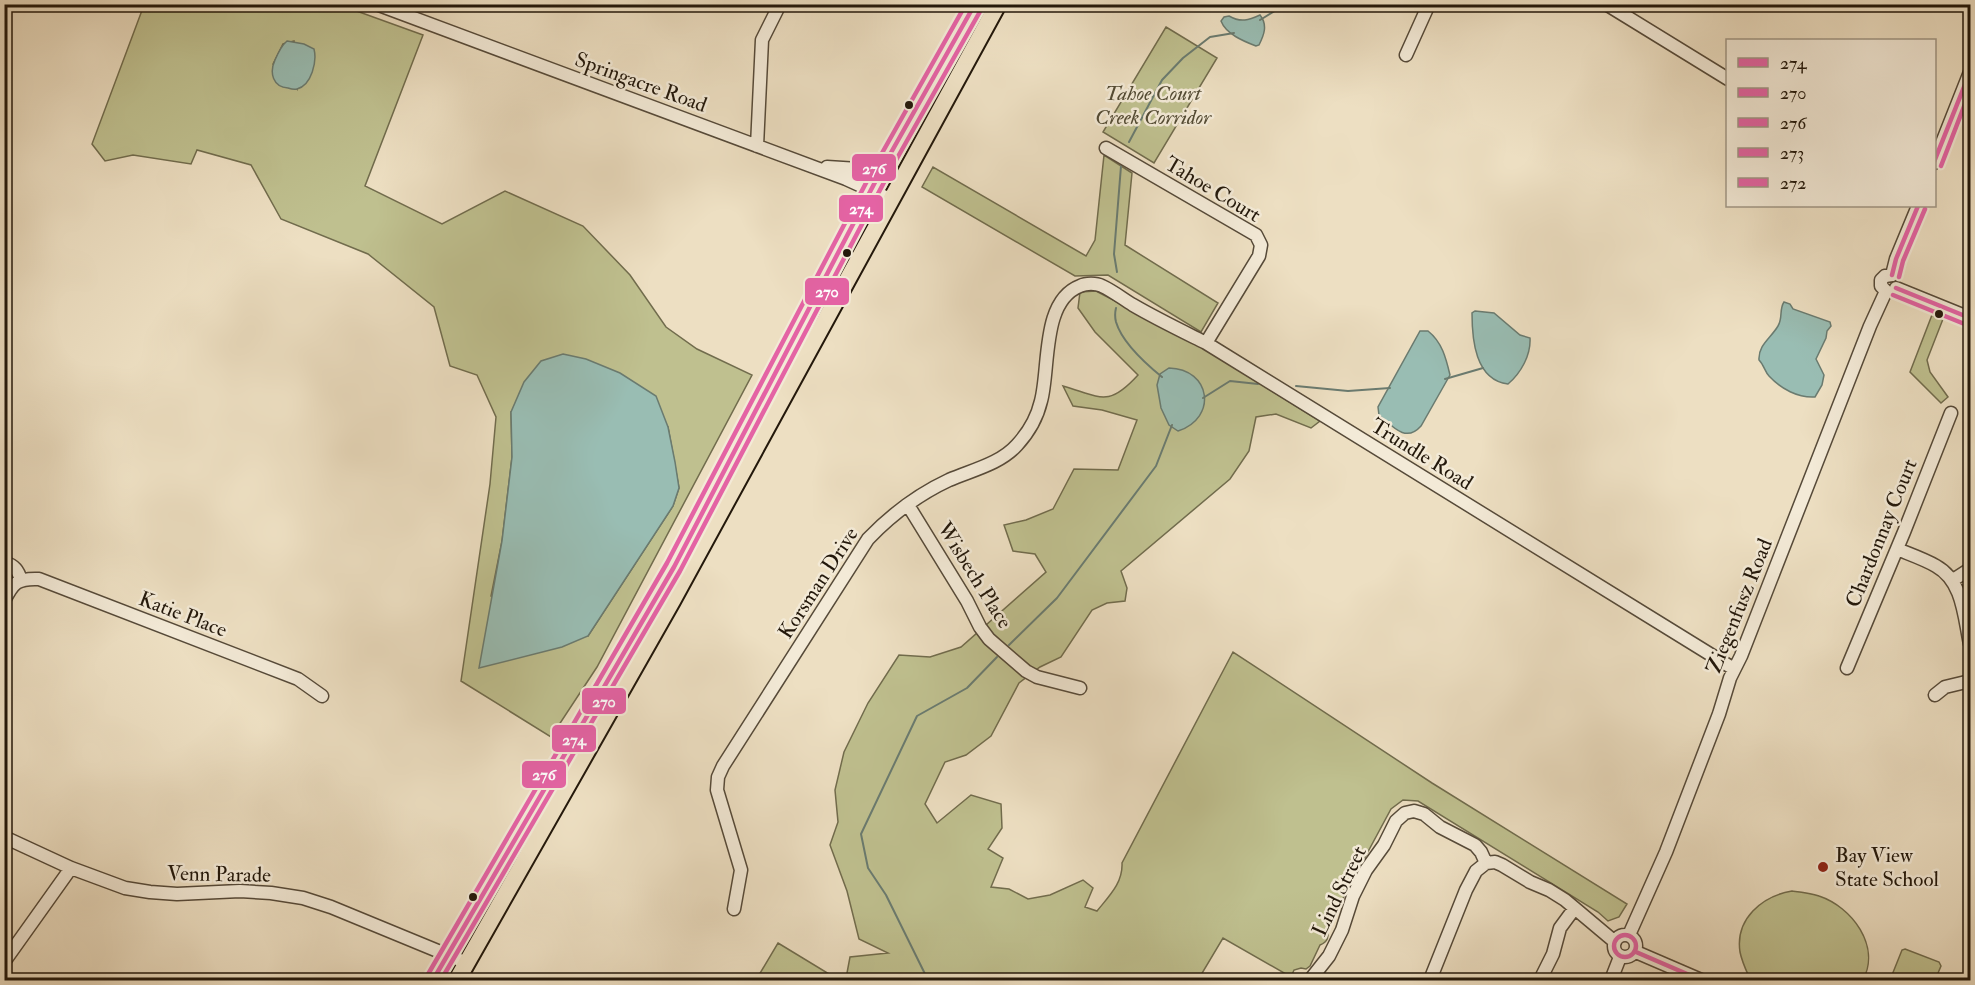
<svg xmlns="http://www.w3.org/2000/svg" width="1975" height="985" viewBox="0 0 1975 985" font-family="'IM FELL Double Pica',serif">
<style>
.green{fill:#bfc08f;stroke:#716c4d;stroke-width:1.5;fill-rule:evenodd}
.water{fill:#99bdb3;stroke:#6a7b70;stroke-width:1.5}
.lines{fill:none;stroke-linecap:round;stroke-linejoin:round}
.stream{stroke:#6a7b70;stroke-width:2}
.minor-casing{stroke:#564a39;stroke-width:15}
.highway-casing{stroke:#23180b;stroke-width:20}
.minor{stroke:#f3ead7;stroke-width:12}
.highway{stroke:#eddfc2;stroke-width:16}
.bus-1-casing{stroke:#f3ead7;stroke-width:9}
.bus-2-casing{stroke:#f3ead7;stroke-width:9}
.bus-3-casing{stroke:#f3ead7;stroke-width:9}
.bus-4-casing{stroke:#f3ead7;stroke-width:9}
.bus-5-casing{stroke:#f3ead7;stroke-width:9}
.bus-1{stroke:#e463a4;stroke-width:4.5}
.bus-2{stroke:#e463a4;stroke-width:4.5}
.bus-3{stroke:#e463a4;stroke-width:4.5}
.bus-4{stroke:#e463a4;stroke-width:4.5}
.bus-5{stroke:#e463a4;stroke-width:4.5}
.bus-dot{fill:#23180b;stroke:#f3ead7;stroke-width:2}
.poi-dot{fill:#8f2418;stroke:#f3ead7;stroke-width:2}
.labels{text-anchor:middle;stroke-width:5;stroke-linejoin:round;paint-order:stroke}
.street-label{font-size:21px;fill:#23180b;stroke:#f3ead7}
.park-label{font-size:21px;font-style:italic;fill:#524a33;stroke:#f3ead7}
.poi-label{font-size:21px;fill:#23180b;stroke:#f3ead7;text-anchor:start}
.line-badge{stroke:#f3ead7;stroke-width:2}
.badge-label{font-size:16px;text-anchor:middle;font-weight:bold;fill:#fff}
</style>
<rect width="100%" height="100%" fill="#eddfc2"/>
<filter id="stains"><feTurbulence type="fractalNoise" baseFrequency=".00333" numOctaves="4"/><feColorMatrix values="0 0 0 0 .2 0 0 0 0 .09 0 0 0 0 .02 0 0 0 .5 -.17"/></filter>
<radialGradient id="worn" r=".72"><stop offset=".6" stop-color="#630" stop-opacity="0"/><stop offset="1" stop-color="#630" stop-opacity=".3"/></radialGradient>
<path class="green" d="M144,5h196l83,30 -58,151 77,38 63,-33 78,35 47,49 36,52 31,22 55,26 -155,292 -46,70 -90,-56 29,-197 6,-67 -19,-42 -27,-9 -16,-59 -66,-53 -87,-35 -30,-54 -54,-15 -6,14 -58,-9 -28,6 -13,-17zM294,41l3,48 -24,-25 10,-20zM511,412l157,15 11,61 -6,18 -85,130 -97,-40 11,-55 10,-84z
M1166,27l51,31 -63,105 -51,-31z
M1104,155l28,18 -7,72 93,58 -17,29 -93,-57 -33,1 -153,-89 11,-20 153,89 9,-16z
M1096,291l96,50 128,80 -9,7 -35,-14 -20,3 -7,34 -19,28 -109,92 6,17 -2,13 -18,2 -15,7 -31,47 -21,10 -21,16 -28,53 -25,19 -21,7 -20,42 12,19 34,-28 30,9 1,24 -14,21 15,9 -12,29 18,2 19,10 22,-4 33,-15 10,8 -8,19 12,4c12,-15 26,-28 25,-48l111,-211 199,131 195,121 -8,13 -11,4 -10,-9 -180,-111 -15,-1 -12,9 -63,117c0,9 2,15 -8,19l-10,21 -4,3 -5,-1 -7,2 -3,7 -68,-39 -25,42h-340l-11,-7 3,-16 38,-4 -29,-14 -12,-48 -17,-46 8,-23 -3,-32 9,-38 24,-49 31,-48 31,2 31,-10 85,-75 -11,-18 -22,-3 -9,-26 22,-5 27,-11 21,-40 44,1 19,-50 -35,-10 -29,-4 -10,-20c38,11 45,22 75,-11l-43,-43 -17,-24 2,-16z
M1932,315l11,4 -16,41 3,12 18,25 -7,6 -31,-31z
M1792,891c9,1 19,2 27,5 33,11 62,50 44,84h-112l-1,-1c-4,-9 -8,-17 -10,-27 -5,-33 22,-56 52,-61z
M778,943l61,37h-83z
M1905,949l34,13 2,4 -6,14h-45l12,-30z"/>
<path class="water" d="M1260,15c8,10 4,20 -1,30l-3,1c-13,-5 -30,-12 -35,-25l3,-4 5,-1c12,7 20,4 31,-1z
M287,41l17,3 10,5c3,12 -2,36 -17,40 -3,1 -6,0 -9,-1 -15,-1 -19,-15 -13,-28 3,-7 6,-14 12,-19z
M1784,302l6,2 3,5 37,13 1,4 -4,5 -1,7 -10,21 8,16 -2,10 -7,12c-17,1 -34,-8 -46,-21 -4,-4 -5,-11 -10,-16 -1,-15 12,-22 19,-34 5,-8 1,-17 6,-24z
M1475,311l19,2 26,22 10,3c1,17 -9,35 -22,46 -33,-4 -36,-45 -36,-71z
M1420,331h8c14,11 18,27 22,44l-29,51c-15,17 -28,1 -42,-11l-1,-8z
M563,354l23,5 34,14 36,23 12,31 7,35 4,26 -6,18 -85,130 -26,11 -83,21 23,-127 10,-84 -1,-45 13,-30 17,-21z
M1169,368c42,1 49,50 9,63l-9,-6 -8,-17 -4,-23 3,-11z"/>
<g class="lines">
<path class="stream" d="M1260,20l26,-16
M1129,142l33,-62 21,-22 27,-21 24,-4
M1117,272l-3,-18 7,-88
M1116,308c-1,4 -1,10 0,14 6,20 30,42 46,55
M1445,379l38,-11
M1296,386l52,5 42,-3
M1203,398l27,-17 28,3
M1009,645l48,-47 99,-132 16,-41
M928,980l-42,-85 -18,-27 -7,-34 56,-118 50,-28 30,-31"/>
<defs>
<path id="minor" d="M376,4l470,175 44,20
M1606,4l122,75
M1406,55l23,-51
M757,146l5,-106 18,-36
M1106,148l150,87 5,10 -2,11 -53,87
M1934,163l36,-91
M827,167l47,3 10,-5
M1892,275l4,-16 22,-53
M1896,288l74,30
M1886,291l-5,-5v-6l4,-4 7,-1
M908,505l59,96 13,26 9,12 37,32 11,6 43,11
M1897,549c12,5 27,10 39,17 27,15 28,50 34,78
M4,562c11,4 14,8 17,18
M1953,580l17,-11
M4,601c9,-18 13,-23 35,-22l259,100 24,17
M1847,668l57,-136 47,-119
M1935,695l10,-8 25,-6
M4,837l67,31 54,20 25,4 27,2 63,-3 31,2 32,5 28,9 136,56
M734,909l7,-39 -24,-80 1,-13 5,-11 145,-227c23,-24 51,-45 81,-59 23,-10 51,-16 68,-35 12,-13 20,-27 24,-44 9,-33 0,-100 39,-115 6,-3 16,-3 22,0 11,5 21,13 31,19 24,14 49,26 73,38l528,326
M1614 946a11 11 0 1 1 22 0a11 11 0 1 1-22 0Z
M1629,935l37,-83 53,-138 11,-36 11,-22 129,-330 16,-35
M1636,952l65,28
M4,962l67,-94
M1310,980l19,-24 13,-26 11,-34 13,-26 18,-25 12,-24 9,-8 9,-2 10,3 16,13 35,18 6,7 5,11
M1430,980l36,-90 10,-19 10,-8 9,-1 7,3 28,17 19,8 16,10 50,42
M1540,980l13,-26 7,-26 14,-19
M1611,980l9,-23"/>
<path id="highway" d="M433,980l241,-413 210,-402 91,-161
M457,980l215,-379 326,-597"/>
</defs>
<use href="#minor" class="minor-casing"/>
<use href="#highway" class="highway-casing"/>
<use href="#minor" class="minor"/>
<use href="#highway" class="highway"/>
<defs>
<path id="bus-1" d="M1934,162l36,-90
M1892,275l4,-16 22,-53
M1896,288l74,30
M433,980l241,-413 210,-402 91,-161"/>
<path id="bus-2" d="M441,980l239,-409 211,-402 91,-161"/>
<path id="bus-3" d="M427,976l240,-413 210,-401 89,-158"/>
<path id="bus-4" d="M1941,166l29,-75
M1899,277l4,-16 22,-52
M1893,295l74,30"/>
<path id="bus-5" d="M1614 946a11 11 0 1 1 22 0a11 11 0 1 1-22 0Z
M1636,952l65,28"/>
</defs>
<use href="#bus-1" class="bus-1-casing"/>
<use href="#bus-2" class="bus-2-casing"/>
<use href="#bus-3" class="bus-3-casing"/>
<use href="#bus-4" class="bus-4-casing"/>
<use href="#bus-5" class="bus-5-casing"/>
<use href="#bus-1" class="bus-1"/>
<use href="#bus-2" class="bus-2"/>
<use href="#bus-3" class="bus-3"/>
<use href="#bus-4" class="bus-4"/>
<use href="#bus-5" class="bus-5"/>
</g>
<g class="bus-dot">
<circle cx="909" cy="105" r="5"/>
<circle cx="847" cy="253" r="5"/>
<circle cx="1939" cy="314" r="5"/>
<circle cx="473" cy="897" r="5"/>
</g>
<circle class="poi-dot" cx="1823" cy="867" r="6"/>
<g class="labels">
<g class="street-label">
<text transform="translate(641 82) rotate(20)" y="7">Springacre Road</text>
<text transform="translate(1213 189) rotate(31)" y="7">Tahoe Court</text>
<text transform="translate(1422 454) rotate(32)" y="7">Trundle Road</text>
<text transform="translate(1881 533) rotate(-68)" y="7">Chardonnay Court</text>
<text transform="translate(975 575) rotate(58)" y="7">Wisbech Place</text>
<text transform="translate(818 583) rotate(-57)" y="7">Korsman Drive</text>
<text transform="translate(1739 606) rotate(-68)" y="7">Ziegenfusz Road</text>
<text transform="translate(183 614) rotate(21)" y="7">Katie Place</text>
<text transform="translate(219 874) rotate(1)" y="7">Venn Parade</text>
<text transform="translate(1339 891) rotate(-64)" y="7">Lind Street</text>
</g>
<g class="park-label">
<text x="1153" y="100">Tahoe Court<tspan x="1153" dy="24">Creek Corridor</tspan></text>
</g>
<g class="poi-label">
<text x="1835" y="862">Bay View<tspan x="1835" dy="24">State School</tspan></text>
</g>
</g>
<g class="line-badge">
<rect x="851" y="153" width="46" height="29" rx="6" fill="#e463a4"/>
<rect x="838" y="194" width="46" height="29" rx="6" fill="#e463a4"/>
<rect x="804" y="277" width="46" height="29" rx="6" fill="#e463a4"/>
<rect x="581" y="687" width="46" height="28" rx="6" fill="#e463a4"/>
<rect x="551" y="724" width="46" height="29" rx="6" fill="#e463a4"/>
<rect x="521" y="760" width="46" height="29" rx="6" fill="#e463a4"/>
</g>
<g class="badge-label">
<text x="874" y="174">276</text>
<text x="861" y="214">274</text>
<text x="827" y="297">270</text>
<text x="604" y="707">270</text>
<text x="574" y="745">274</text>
<text x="544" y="780">276</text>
</g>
<rect width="1975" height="985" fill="none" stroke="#eddfc2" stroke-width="24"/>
<rect x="6" y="6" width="1963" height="973" fill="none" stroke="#23180b" stroke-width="3"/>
<rect x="12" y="12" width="1951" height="961" fill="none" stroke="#23180b" stroke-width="1.5"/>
<rect x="1726" y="39" width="210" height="168" fill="#f3ead7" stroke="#a09685" stroke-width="1.5"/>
<rect x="1738" y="58" width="30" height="9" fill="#e463a4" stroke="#a09685" stroke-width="1.5"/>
<text x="1780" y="69" font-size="18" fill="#23180b">274</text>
<rect x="1738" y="88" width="30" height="9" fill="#e463a4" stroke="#a09685" stroke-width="1.5"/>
<text x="1780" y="99" font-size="18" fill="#23180b">270</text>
<rect x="1738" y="118" width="30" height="9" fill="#e463a4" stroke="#a09685" stroke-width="1.5"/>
<text x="1780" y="129" font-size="18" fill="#23180b">276</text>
<rect x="1738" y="148" width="30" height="9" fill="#e463a4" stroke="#a09685" stroke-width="1.5"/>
<text x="1780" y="159" font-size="18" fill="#23180b">273</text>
<rect x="1738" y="178" width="30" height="9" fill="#e463a4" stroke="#a09685" stroke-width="1.5"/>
<text x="1780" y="189" font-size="18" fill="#23180b">272</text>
<rect width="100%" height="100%" filter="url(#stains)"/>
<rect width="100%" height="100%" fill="url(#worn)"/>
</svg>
